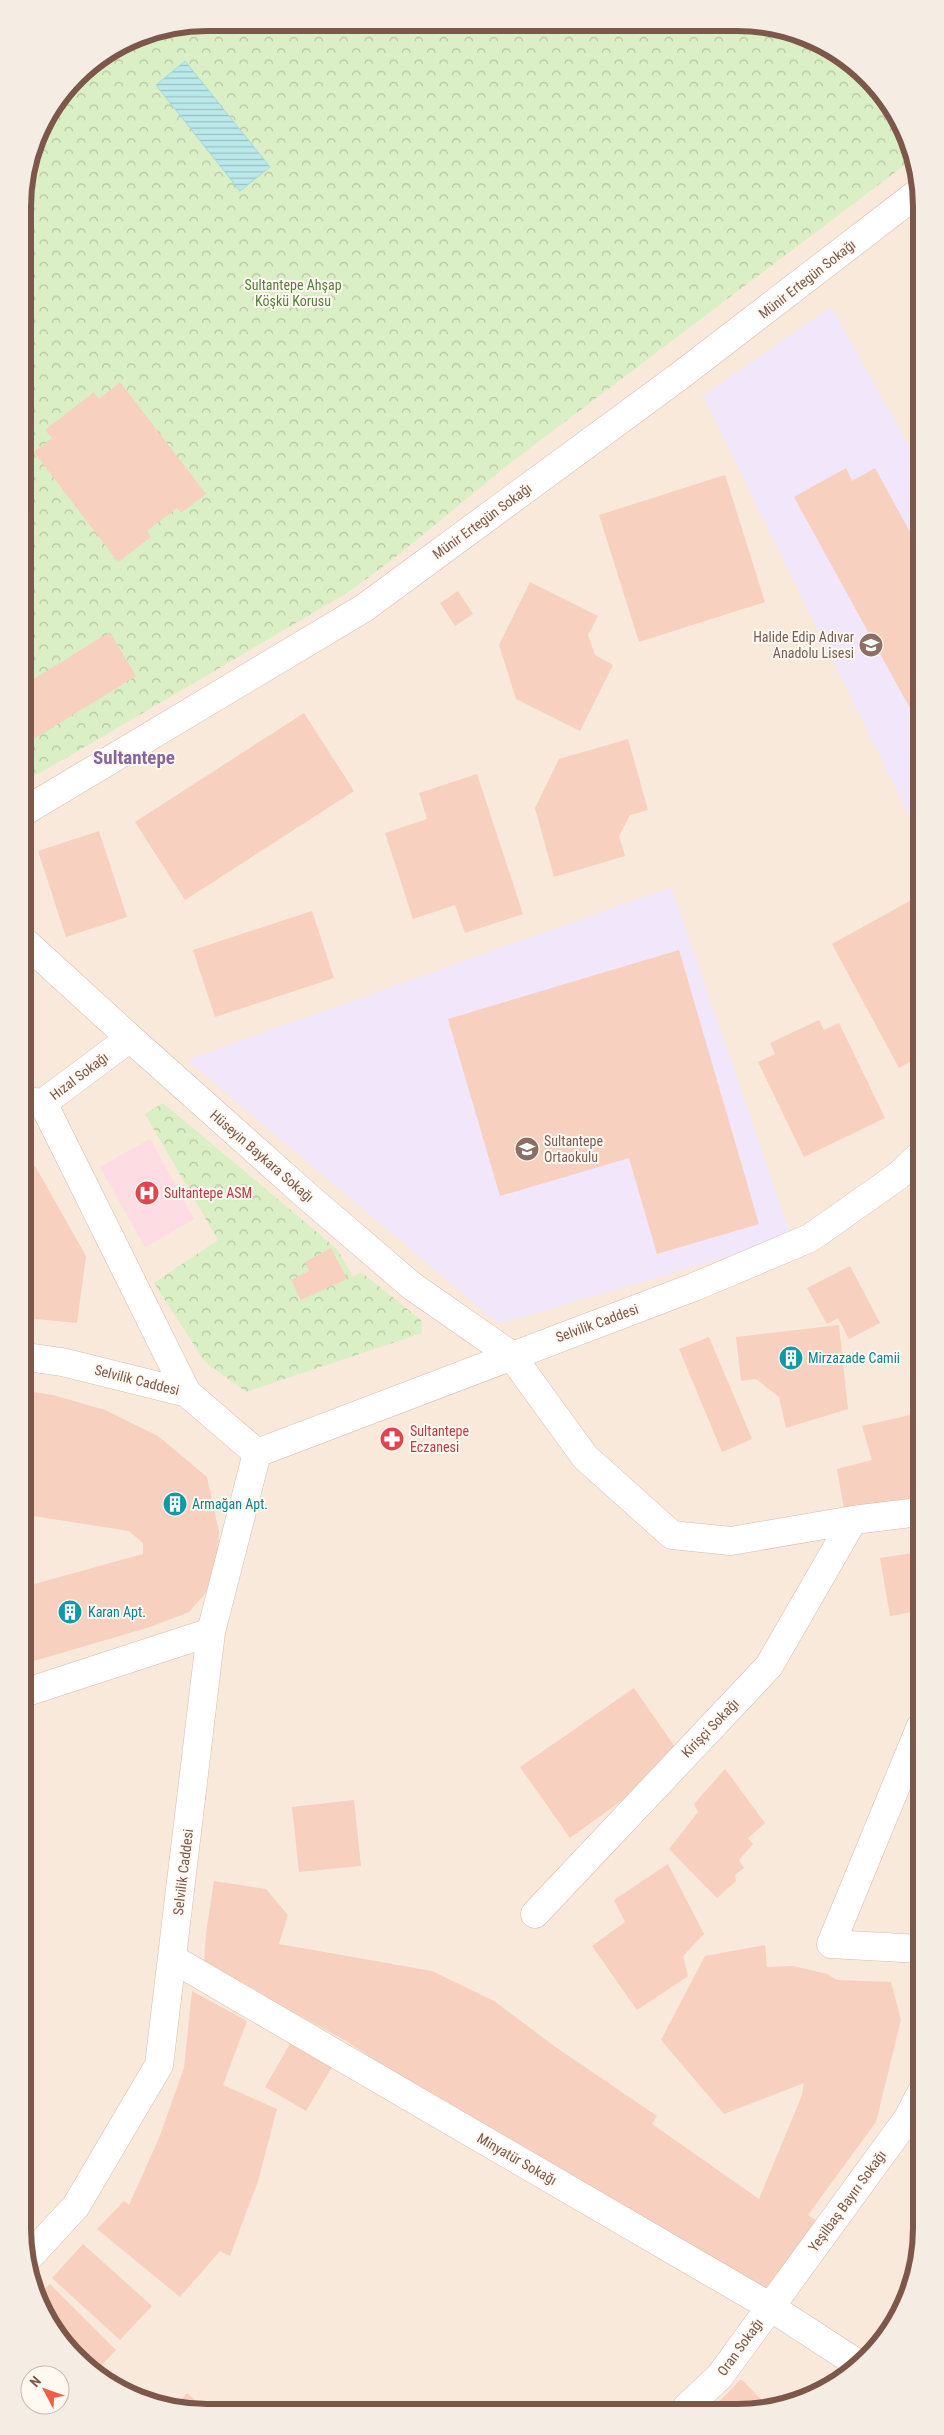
<svg xmlns="http://www.w3.org/2000/svg" width="944" height="2435" viewBox="0 0 944 2435" font-family="'Roboto Condensed',sans-serif">
<style>
.residential{fill:#f9e9da}
.education{fill:#f2e6fb}
.medical{fill:#fddce3}
.forest{fill:url(#forest-crowns)}
.water{fill:url(#water-rules);stroke:#a0dade}
.building{fill:#f7d0bf}
.lines{fill:none;stroke-linecap:round;stroke-linejoin:round}
.minor-casing{stroke:#d5bdb0;stroke-width:29}
.minor{stroke:#fff;stroke-width:28}
.labels{text-anchor:middle;stroke-width:4;stroke-linejoin:round;paint-order:stroke}
.street-label{font-size:14px;fill:#7d5749;stroke:#fff9f2}
.park-label{font-size:14px;fill:#567e3d;stroke:#fff9f2}
.education-label{font-size:14px;fill:#785e54;stroke:#fff9f2;text-anchor:end}
.health-label{font-size:14px;fill:#be3a42;stroke:#fff9f2;text-anchor:start}
.culture-label{font-size:14px;fill:#0d838f;stroke:#fff9f2;text-anchor:start}
.district-label{font-size:19px;font-weight:bold;fill:#8766a0;stroke:#fff9f2}
.rim{fill:none;stroke:#7d5749;stroke-width:6}
</style>
<defs>
<pattern id="forest-crowns" width="20" height="18" patternUnits="userSpaceOnUse" patternTransform="scale(1.25)"><rect width="20" height="18" fill="#daefc6"/><path d="M2 6a3 3 0 1 1 6 0M12 15a3 3 0 1 1 6 0" fill="none" stroke="#b6c4a3"/></pattern>
<pattern id="water-rules" width="6" height="5" patternUnits="userSpaceOnUse" patternTransform="scale(1.25)"><rect width="6" height="5" fill="#bbe9eb"/><path d="M0 2.5h6" fill="none" stroke="#9dc0c0"/></pattern>
</defs>
<rect width="100%" height="100%" fill="#fef5ea"/>
<path class="residential" d="M910,148l5,12 6,2079 -13,59 -32,51 -47,39 -45,18 -612,3 -47,-16 -48,-35 -30,-38 -18,-45 -4,-1492 331,-204z"/>
<path class="education" d="M831,307l85,151 1,374 -214,-436z
M671,887l121,351 -293,86 -312,-264z"/>
<path class="medical" d="M150,1139l44,80 -49,28 -45,-80z"/>
<path class="forest" d="M208,23l564,3 47,16 40,27 38,46 17,43 -405,306 -117,96 -45,33 -322,189 -2,-587 18,-69 44,-57 52,-33z
M163,1103l174,146 16,28 8,-5 60,48 1,13 -176,59 -41,-30 -51,-79 64,-43 -73,-126z"/>
<path class="water" d="M185,61l85,106 -30,24 -84,-106z"/>
<path class="building" d="M120,382l86,112 -25,19 -4,-5 -30,23 4,6 -33,25 -84,-110 18,-14 -7,-8 49,-38 5,7z
M846,468l6,13 23,-13 41,75 1,178 -123,-224z
M725,475l40,127 -126,40 -40,-127z
M530,582l68,34 -10,19 7,20 18,10 -33,66 -64,-32 -17,-54z
M458,591l15,23 -18,12 -15,-23z
M110,632l26,44 -112,69v-60z
M304,713l50,78 -169,109 -50,-78z
M628,739l20,71 -18,5 -11,21 6,20 -71,21 -19,-69 24,-49z
M477,774l46,140 -58,19 -10,-28 -42,14 -28,-86 42,-14 -8,-26z
M99,831l28,86 -61,20 -28,-86z
M917,897l1,160 -19,11 -67,-124z
M312,911l22,67 -119,39 -22,-67z
M679,950l80,274 -102,30 -28,-96 -129,38 -52,-177z
M819,1020l5,10 15,-7 46,95 -81,39 -46,-95 17,-8 -5,-11z
M26,1166h9l51,90 -9,67 -51,-5z
M331,1248l16,31 -46,21 -10,-20 18,-9 -4,-9z
M850,1266l30,57 -31,16 -11,-21 -11,6 -20,-36z
M839,1325l9,84 -62,19 -7,-31 -23,-18 -15,2 -5,-44z
M709,1337l43,102 -30,13 -43,-103z
M26,1391l27,4 52,15 53,26 49,41 12,55 -1,33 -13,29 -16,18 -39,15 -123,36v-77l116,-32v-11l-14,-12 -102,-16z
M919,1413v92l-74,10 -8,-46 35,-9 -10,-34z
M919,1552v59l-29,5 -10,-58z
M634,1688l48,69 -112,81 -50,-71z
M725,1769l40,54 -17,15 5,6 -14,16 5,8 -9,7 1,6 -19,17 -48,-49 29,-37 -4,-8z
M354,1800l7,66 -62,6 -7,-65z
M668,1864l36,70 -21,22 5,20 -51,34 -45,-64 33,-24 -11,-22z
M214,1881l52,8 22,26 -9,29 153,27 62,30 60,45 103,70 -5,8 107,75 43,-104 2,-12 -80,31 -63,-74 44,-84 60,-11 2,22 26,-1 34,8 10,6 54,2 10,38 -25,102 -68,93 9,6 -45,70 -144,-81 -236,-138 -44,-30 -144,-78 2,-31z
M192,1991l55,30 -24,64 54,24 -19,72 -28,75 -10,-5 -40,46 -83,-68 27,-28 5,4 30,-67 25,-70z
M291,2042l41,25 -26,44 -41,-24z
M83,2244l69,62 -32,34 -68,-62z
M50,2284l66,66 -21,22 -18,-14 -30,-38 -10,-24z
M741,2379l27,27 -54,1z
M187,2393l19,16h-32z"/>
<g class="lines">
<defs>
<path id="minor" d="M25,811l339,-203 317,-233 234,-180
M25,942l105,96 177,158 105,90 99,69 74,102 87,78 59,6 122,-21 66,-8
M25,1101l18,2 87,-65
M43,1103l144,290
M26,1357l36,5 125,31 70,60
M257,1453l437,-166 116,-49 88,-62 20,-19
M27,1692l184,-60
M920,1728l-89,216 89,5
M535,1914l234,-248 84,-146
M173,1959l596,347 89,58
M29,2257l47,-51 83,-141 52,-433 46,-179
M687,2407l33,-31 188,-258 13,-25"/>
</defs>
<use href="#minor" class="minor-casing"/>
<use href="#minor" class="minor"/>
</g>
<defs>
<symbol id="school-disc" viewBox="-11 -11 22 22"><circle r="9.5" fill="#8d6e63" stroke="#fff9f2"/><path d="M0-5L7-2L0 1L-7-2ZM-4 1L0 2.5L4 1V4Q0 6-4 4Z" fill="#fff"/></symbol>
<symbol id="hospital-disc" viewBox="-11 -11 22 22"><circle r="9.5" fill="#e0444e" stroke="#fff9f2"/><path d="M-5-5h3v3.5h4V-5h3V5h-3V1.5h-4V5h-3Z" fill="#fff"/></symbol>
<symbol id="building-disc" viewBox="-11 -11 22 22"><circle r="9.5" fill="#0f9aa8" stroke="#fff9f2"/><path d="M-4-6H4V6H1V3H-1V6H-4ZM-2.5-4.3h1.7v1.8h-1.7ZM.8-4.3h1.7v1.8H.8ZM-2.5-1h1.7V.8h-1.7ZM.8-1h1.7V.8H.8Z" fill="#fff"/></symbol>
<symbol id="pharmacy-disc" viewBox="-11 -11 22 22"><circle r="9.5" fill="#e0444e" stroke="#fff9f2"/><path d="M-2-6h4v4h4v4h-4v4h-4v-4h-4v-4h4Z" fill="#fff"/></symbol>
</defs>
<g fill-rule="evenodd">
<use href="#school-disc" x="857" y="631" width="28" height="28"/>
<use href="#school-disc" x="513" y="1135" width="28" height="28"/>
<use href="#hospital-disc" x="133" y="1179" width="28" height="28"/>
<use href="#building-disc" x="777" y="1344" width="28" height="28"/>
<use href="#pharmacy-disc" x="378" y="1425" width="28" height="28"/>
<use href="#building-disc" x="161" y="1490" width="28" height="28"/>
<use href="#building-disc" x="56" y="1598" width="28" height="28"/>
</g>
<g class="labels">
<g class="street-label">
<text transform="translate(807 279) rotate(-38)" y="5">Münir Ertegün Sokağı</text>
<text transform="translate(482 521) rotate(-36)" y="5">Münir Ertegün Sokağı</text>
<text transform="translate(79 1076) rotate(-37)" y="5">Hızal Sokağı</text>
<text transform="translate(262 1156) rotate(41)" y="5">Hüseyin Baykara Sokağı</text>
<text transform="translate(597 1323) rotate(-20)" y="5">Selvilik Caddesi</text>
<text transform="translate(137 1380) rotate(14)" y="5">Selvilik Caddesi</text>
<text transform="translate(710 1728) rotate(-46)" y="5">Kirişçi Sokağı</text>
<text transform="translate(183 1872) rotate(-83)" y="5">Selvilik Caddesi</text>
<text transform="translate(517 2159) rotate(30)" y="5">Minyatür Sokağı</text>
<text transform="translate(847 2201) rotate(-54)" y="5">Yeşilbaş Bayırı Sokağı</text>
<text transform="translate(740 2347) rotate(-54)" y="5">Oran Sokağı</text>
</g>
<g class="park-label">
<text x="293" y="290">Sultantepe Ahşap<tspan x="293" dy="16">Köşkü Korusu</tspan></text>
</g>
<g class="education-label">
<text x="854" y="642">Halide Edip Adıvar<tspan x="854" dy="16">Anadolu Lisesi</tspan></text>
<text x="544" y="1146" text-anchor="start">Sultantepe<tspan x="544" dy="16">Ortaokulu</tspan></text>
</g>
<g class="health-label">
<text x="164" y="1198">Sultantepe ASM</text>
<text x="410" y="1436">Sultantepe<tspan x="410" dy="16">Eczanesi</tspan></text>
</g>
<g class="culture-label">
<text x="808" y="1363">Mirzazade Camii</text>
<text x="192" y="1509">Armağan Apt.</text>
<text x="88" y="1617">Karan Apt.</text>
</g>
<g class="district-label">
<text x="134" y="764">Sultantepe</text>
</g>
</g>
<path d="M0 0H944V2435H0ZM207 31H737A176 176 0 0 1 913 207V2228A176 176 0 0 1 737 2404H207A176 176 0 0 1 31 2228V207A176 176 0 0 1 207 31Z" fill="#f5ece4" fill-rule="evenodd"/>
<path class="rim" d="M207 31H737A176 176 0 0 1 913 207V2228A176 176 0 0 1 737 2404H207A176 176 0 0 1 31 2228V207A176 176 0 0 1 207 31Z"/>
<g transform="translate(45 2390) rotate(311)"><circle r="24" fill="#fff9f2" stroke="#cbb8ae"/>
<path d="M0-4L9 19L0 12L-9 19Z" fill="#f35c45"/>
<text y="-8" font-size="14" font-weight="bold" text-anchor="middle" fill="#7d5749">N</text>
</g>
</svg>
